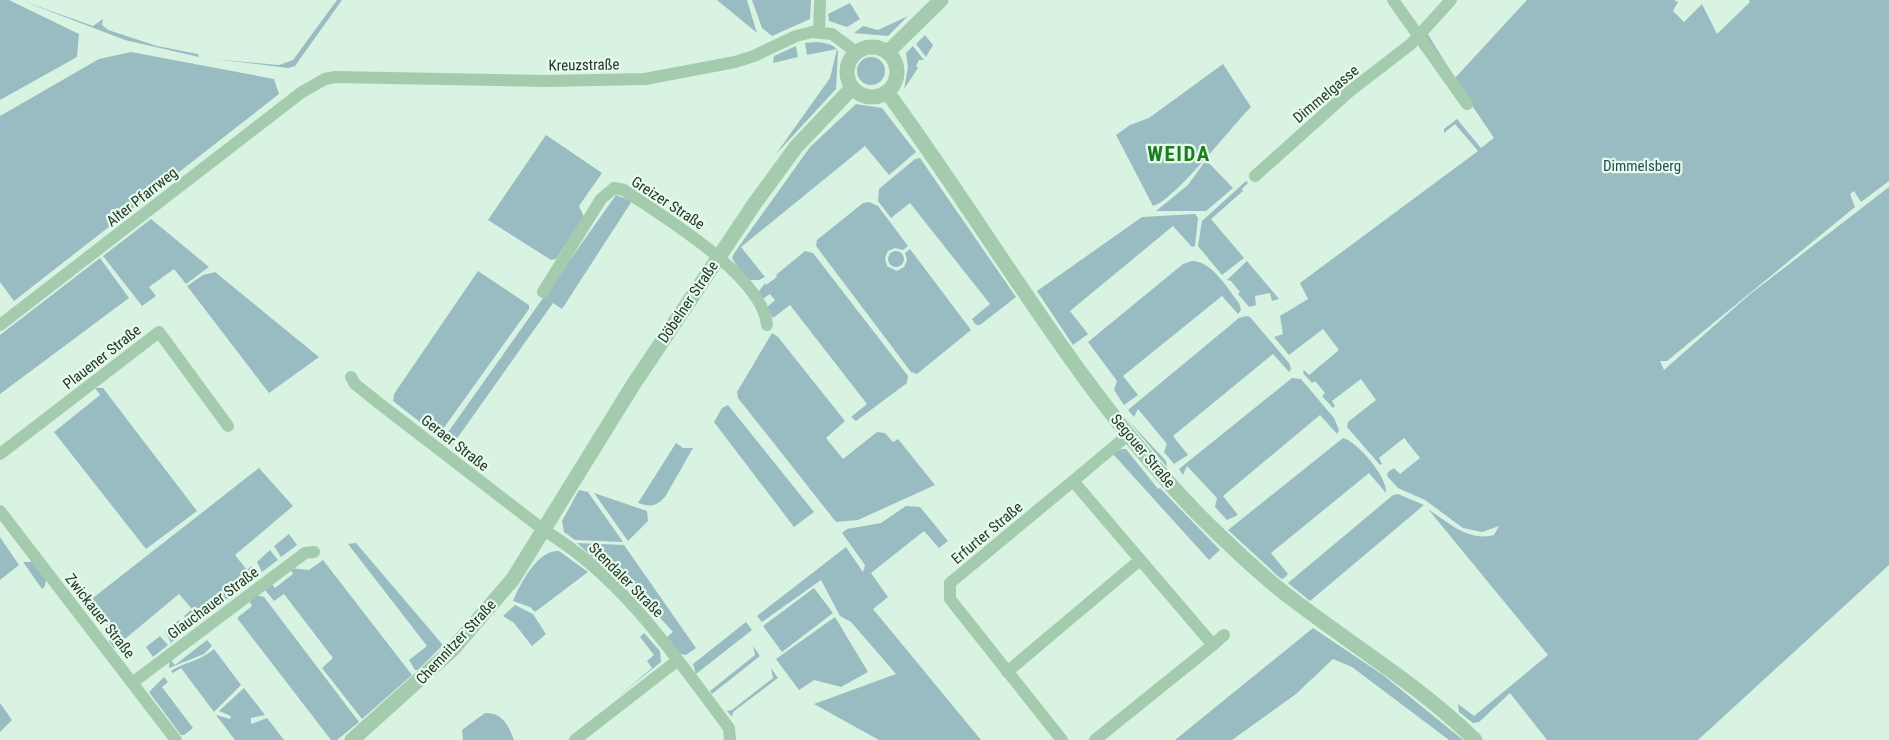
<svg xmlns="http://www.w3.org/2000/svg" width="1889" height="740" viewBox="0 0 1889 740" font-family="'Roboto Condensed',sans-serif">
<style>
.green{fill:#99bcc3}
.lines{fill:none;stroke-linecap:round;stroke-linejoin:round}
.minor{stroke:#a5cbaf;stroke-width:12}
.tertiary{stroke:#a5cbaf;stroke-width:15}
.labels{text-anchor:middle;stroke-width:4.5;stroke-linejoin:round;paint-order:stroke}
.street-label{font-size:15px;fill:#273729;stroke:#e6faed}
.park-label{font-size:15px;fill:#294e56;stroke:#e6faed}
.district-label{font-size:21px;font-weight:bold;letter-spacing:1.5px;fill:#1a7e1f;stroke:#e6faed}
</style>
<rect width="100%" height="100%" fill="#d9f3e2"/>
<path class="green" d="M0,0h9l70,34 -2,23 -77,43z
M20,0l73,26 10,-7 -1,6 6,5 49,16 41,8 1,3 -74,-17z
M337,0h5l-47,66 -7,2 -74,-9 65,6 14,-5z
M717,0h30l10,33z
M752,0h59l-1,19 -38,17 -10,-8z
M1527,0h147l4,2 -5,9 11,11 18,-18 15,30 33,-32 -1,-2h140v181l-28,21 -7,-11 -4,3 5,13 -188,154h-7l4,9 85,-75 140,-108v378l-191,175h-151l-37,-47 -31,29 -6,1 -14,-11 -1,-8 16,12 74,-61 -120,-146c20,13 40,33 66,26l5,-9 -17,6 -19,-4 -38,-28 -27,-12 -11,-12 1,-4 6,-4 6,6 20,-16 -16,-20 -25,20 3,6 -2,1 -33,-38 1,-5 28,-22 -15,-21 -29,22 3,5 -2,2 -11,-12 3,-3 -10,-12 -3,2 -9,-10 1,-3 5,5 30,-25 -16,-21 -34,26 -15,-18 9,-3 -3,-18 28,-17 -8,-16 178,-132 -23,-27 -11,9v-4l13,-10 24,29 13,-10 -69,-102 2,-3 28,45z
M850,3l10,16 -13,8 -18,-6 -1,-7z
M908,16l-20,20 -34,-3 9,-7 15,4z
M925,35l8,10 -7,12 -10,-13z
M817,42c8,1 17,2 21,9l-2,38 -60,65 54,-76 7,-29 -30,6 -2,-12z
M796,46l2,11 -25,6 1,-7z
M913,46l11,14h-5l-3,6 2,2 -14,21 4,-22 -2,-14z
M131,52l143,27 5,15 -265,207 -14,-19v-166l99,-57z
M857 71a14 14 0 1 1 28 0a14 14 0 1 1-28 0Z
M1223,64l28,43c-20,20 -77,94 -98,99l-37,-71 14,-10 19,-7z
M856,104l26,4 34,44 -27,23 -24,-29 -124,101 24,30 -6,3h-13l-14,-22 3,-6 75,-105z
M546,135l56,38 -23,33 5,11 -28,42 -5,1 -63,-40z
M920,158l96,139 -36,28h-4l-4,-6 18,-15 -80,-101 -19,15 -13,-17 1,-12 36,-30z
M1206,160l27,28 -27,23h-50l32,-26z
M1246,181l2,2 -6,6 1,2 -32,28 33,39 -22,17 -24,-29 4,-25z
M616,195l16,6 -70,108 -9,-6 -102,144 -6,-4 1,-8z
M869,202l9,4 30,40 -5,4 -8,-2 -7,3 -3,7 2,8 10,5 7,-4 3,-7 -2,-7 5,-4 61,81 -54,44 -6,-2 -95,-126 1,-6 46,-37z
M1195,214l3,4 -3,28 -3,1 -19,-21 -103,85 18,23 -15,11 -36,-54 105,-74z
M151,219l58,48 -23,17 -12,-15 -25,18 7,9 -14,10 -39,-50z
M888 259a8 8 0 1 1 16 0a8 8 0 1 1-16 0Z
M805,251l8,2 95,123 -1,7 -51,38 -5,-4 16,-13 -77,-99 -17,13 -7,-10 9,-8 -5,-6 -9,6 -4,-6 8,-11 1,2 11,-8 -1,-2z
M100,258l29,40 -129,96v-59z
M1192,261c20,0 35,27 47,42l2,7 -3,4 -16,-18 -99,80 15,19 -14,10 -10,-15 3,-9 -29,-39 95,-78z
M1247,261l32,38 -7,2 -2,-8 -15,3 1,9 -7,2 -11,-13 2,-2 -9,-11 -4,-1z
M478,271l51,34v4l-91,127 -45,-35 1,-7z
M215,272l104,85 -50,36 -82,-107 16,-11z
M1246,316l4,1 39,46 2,6 -2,3 -16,-18 -100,82 15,19 -14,9 -10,-12 3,-8 -29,-35 -4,8 -6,-7 111,-92z
M772,333l6,4 67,84 -19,17 17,21 34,-27 8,1 8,9 5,-3 37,46 -77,35 -22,2 -98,-124 -1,-6z
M1292,378l9,1 33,39 5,12 -2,4 -17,-19 -97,81 15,19 -11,5 -12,-13 2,-9 -30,-32 -4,9 -4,-6z
M95,388h8l94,123 -51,38 -92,-117 46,-37z
M728,405l86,107 -20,15 -80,-105 8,-14z
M1126,418l40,43 1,6z
M1343,438c15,4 45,40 43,55l-17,-20 -98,80 17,21 -5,5 -3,-1 -52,-48z
M676,443l7,5h10l-28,49c-9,10 -16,10 -27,6z
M1121,449h5l32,40 2,-1 60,62 -11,10 -96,-106z
M259,468l34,38 -58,49 12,15 4,-4 8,9 -70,52 -5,-11 8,-7 -13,-15 -65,54 -5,-7 6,-6 -26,-34z
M579,490l9,2 35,50 -48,-2 -11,-8 -2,-11z
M594,493l53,18 1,10 -20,20z
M1398,494l26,11 -114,96 -22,-18 105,-88z
M906,506l14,1 28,34 -9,7 -15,-17 -53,42 17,24 -15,12 108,131h-102l-65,-36 82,-30 -45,-52 -11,-6 -19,-36 -59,42 -5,-6 89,-69 17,25 2,-7 -23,-32 5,-4 34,-6z
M289,534l8,11 -16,12 -7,-11z
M0,537l19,28 -19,15z
M356,543l87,102 -25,25h-3l-6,-10 18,-14 -79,-102z
M577,543l47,2 72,103 -10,7 -6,-1 -13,-17 6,-5 -63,-69 -6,5z
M270,550l8,10 -16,12 -5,-10z
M559,551l29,21 -53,40 -5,-5 -17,-6c7,-17 25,-52 46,-50z
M323,560l89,115 -50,44 -40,-51 11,-10 -49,-64 -10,7 -9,-11 5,-8 5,6 18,-14 -4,-6 20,2z
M23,562h10l13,18 -1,6 -3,3z
M814,588l19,25 -51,39 -19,-26z
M256,595l8,2 95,125 -22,18h-6l-94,-122 15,-12 -4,-7z
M515,605l18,9 13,20 -14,12 -18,-23 -11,-7z
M835,617l33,55 -27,15 -27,-7 -15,10 -23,-31z
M179,620l7,9 -15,14 -6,-12z
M746,622l6,8 -56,44 -3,-10z
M1313,628l70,47 80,65h-14l-97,-73 -19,-8 -37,35 -64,46h-57z
M644,633l16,18 1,11 -46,37 37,-31 -5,-7 7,-6 -14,-18z
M160,636l8,9 -15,12 -7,-10z
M207,640l5,6 -8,8 -35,14 1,-9 5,6z
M753,646l7,10 -48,38 -2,-3 45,-36z
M214,649l27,36 -27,27 -33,-44 -8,5 -2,-2c15,-10 26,-8 43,-22z
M771,668l7,10 -45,34 -1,5 -5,-6 5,-1 41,-32z
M164,677l4,5 -6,5 31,41 -9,7h-3l-32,-43z
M244,688l21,27 -14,3v6l16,-6 17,22h-49l-19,-25 14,4 1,-3 -12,-5z
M0,703l12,17 -12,12z
M485,713c18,0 23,12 29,27h-51l-1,-10z"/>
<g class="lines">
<path class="minor" d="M1393,0l74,104
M819,32l1,-32
M1255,176l95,-85 61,-47 40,-44
M543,292l58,-93 13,-11 10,2c39,27 138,85 143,135
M0,325l302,-233 23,-13 10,-2 212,4 98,-2 90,-17 19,-6 42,-20 16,-4 20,2 24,18
M351,377l4,7 25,20 165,127c77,46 130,125 184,197l1,12
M0,454l159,-122 69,94
M1073,481l55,-46
M0,511l176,229
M1213,645l11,-10
M1007,672l133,-112
M132,683l173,-130 9,-1
M575,740l103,-80
M1062,740l-112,-141v-16l123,-102 140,164 -118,95"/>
<path class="tertiary" d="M847 72a25 25 0 1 1 50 0a25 25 0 1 1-50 0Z
M888,52l53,-52
M887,92c103,140 187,293 308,419 27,27 54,53 83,77 65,52 137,93 197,152
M352,740l100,-90 61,-71 120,-194 122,-182 41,-56 56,-59"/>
</g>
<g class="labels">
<g class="street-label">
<text transform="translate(584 65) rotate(-1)" y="5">Kreuzstraße</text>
<text transform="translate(1326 94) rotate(-40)" y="5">Dimmelgasse</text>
<text transform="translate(142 197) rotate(-38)" y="5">Alter Pfarrweg</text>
<text transform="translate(668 203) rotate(33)" y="5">Greizer Straße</text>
<text transform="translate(688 302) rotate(-56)" y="5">Döbelner Straße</text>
<text transform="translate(102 357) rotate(-38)" y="5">Plauener Straße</text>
<text transform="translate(455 443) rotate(38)" y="5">Geraer Straße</text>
<text transform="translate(1143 451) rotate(50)" y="5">Segouer Straße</text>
<text transform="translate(987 533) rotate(-40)" y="5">Erfurter Straße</text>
<text transform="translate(626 580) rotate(45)" y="5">Stendaler Straße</text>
<text transform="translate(213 603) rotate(-37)" y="5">Glauchauer Straße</text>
<text transform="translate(100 616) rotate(52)" y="5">Zwickauer Straße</text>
<text transform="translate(456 642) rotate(-47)" y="5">Chemnitzer Straße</text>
</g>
<g class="park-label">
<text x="1642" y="171">Dimmelsberg</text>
</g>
<g class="district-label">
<text x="1179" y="161">WEIDA</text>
</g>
</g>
</svg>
